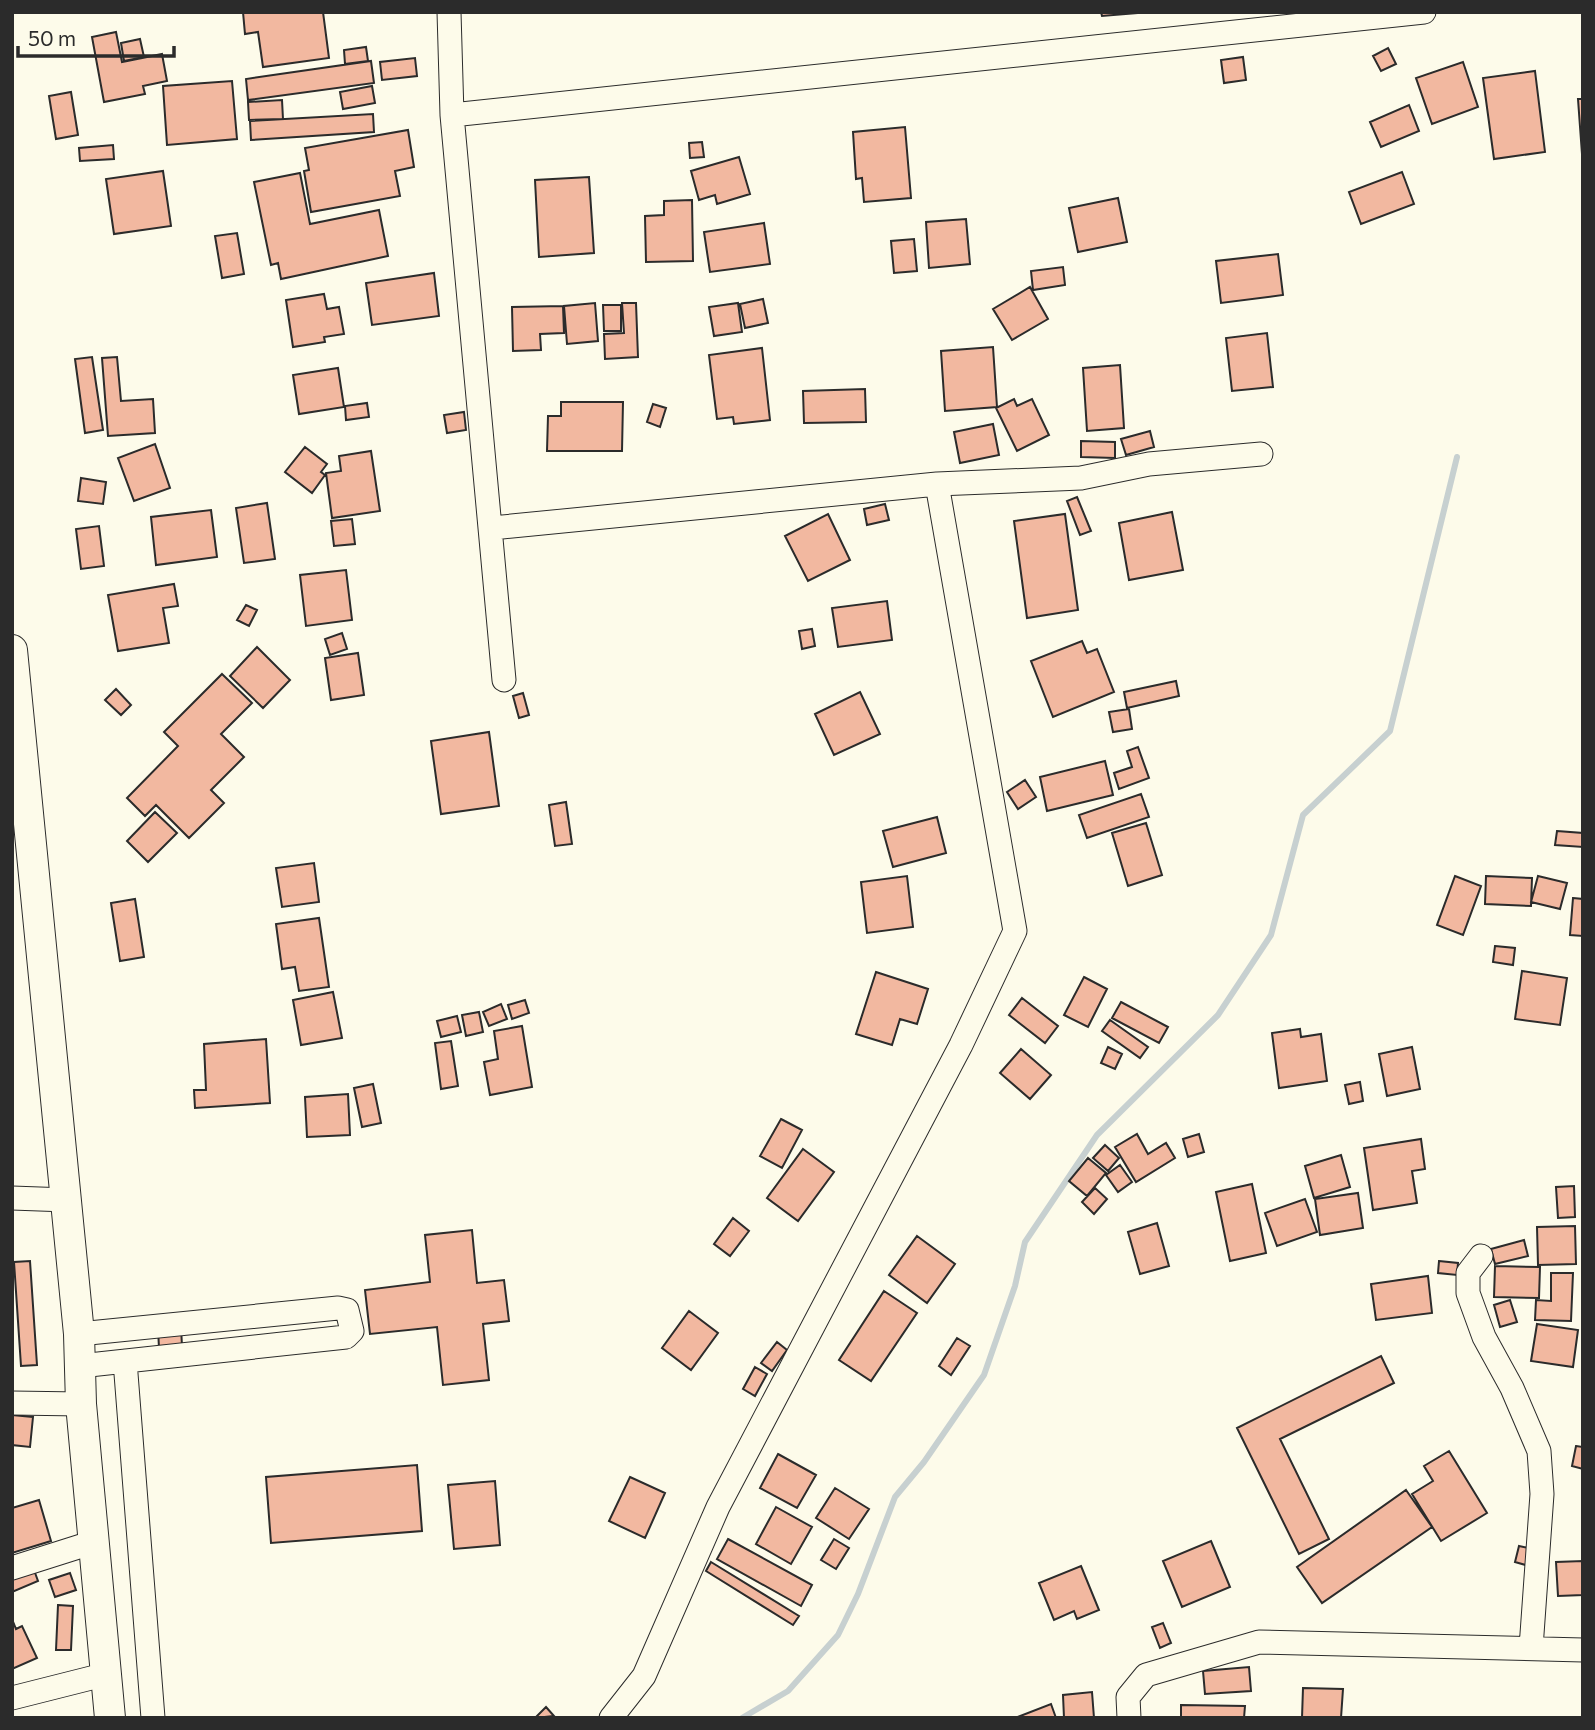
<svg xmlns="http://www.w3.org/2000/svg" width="1595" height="1730" viewBox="0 0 1595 1730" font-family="Commissioner,sans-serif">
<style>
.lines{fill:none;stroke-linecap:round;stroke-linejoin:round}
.stream{stroke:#c7d0d0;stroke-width:6}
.building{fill:#f2b8a0;stroke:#2b2b2b;stroke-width:2}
.minor-casing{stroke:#2b2b2b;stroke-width:25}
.major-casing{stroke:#2b2b2b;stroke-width:32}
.minor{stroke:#fdfbea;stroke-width:23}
.major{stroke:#fdfbea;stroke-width:30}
</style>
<rect width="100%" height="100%" fill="#fdfbea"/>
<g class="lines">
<path class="stream" d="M742,1718l46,-27 50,-56 20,-41 37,-97 29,-35 60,-87 31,-89 10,-44 72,-107 121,-120 53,-80 32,-120 87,-84 67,-274"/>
</g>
<path class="building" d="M243,12h80l6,46 -66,9 -5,-35 -13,2z
M1101,12h36v1l-35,3z
M116,32l6,30 40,-8 5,27 -24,5 2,8 -41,8 -12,-65z
M140,39l4,18 -20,4 -3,-18z
M366,47l2,14 -23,3 -1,-14z
M1388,48l8,16 -15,7 -8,-15z
M1243,57l3,23 -22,3 -3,-23z
M415,58l2,18 -35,4 -2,-18z
M371,61l3,22 -126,17 -2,-21z
M1463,62l15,45 -46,17 -16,-46z
M1535,71l10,81 -51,7 -11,-81z
M232,81l5,58 -70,6 -4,-59z
M372,86l3,17 -32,6 -3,-17z
M71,92l7,43 -22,4 -7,-43z
M1578,99h5v69z
M282,100l1,19 -34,1 -1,-18z
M1409,105l10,26 -38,16 -11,-25z
M373,114l1,18 -123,8 -1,-19z
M905,127l6,71 -47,4 -2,-24 -6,1 -3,-47z
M408,130l6,37 -19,4 5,25 -89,16 -7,-41 5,-1 -4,-22z
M702,142l2,15 -14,1 -1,-15z
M113,145l1,14 -34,2 -1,-13z
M739,157l11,37 -33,10 -2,-9 -16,5 -8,-29z
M163,171l8,55 -57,8 -8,-55z
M1402,172l12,32 -53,20 -12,-32z
M300,173l10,51 69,-14 9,46 -107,23 -3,-16 -7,2 -17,-83z
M589,177l5,76 -55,4 -4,-77z
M1118,198l9,44 -49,10 -9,-44z
M692,200l1,61 -47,1 -1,-46 19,-1v-14z
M966,219l4,45 -41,4 -3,-46z
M764,223l6,41 -60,8 -6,-40z
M237,233l7,41 -22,4 -7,-42z
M914,239l3,32 -23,2 -3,-32z
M1278,254l5,41 -62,8 -5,-42z
M1063,267l2,18 -32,5 -2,-19z
M434,273l5,43 -67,9 -6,-42z
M1030,287l18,32 -36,21 -19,-31z
M324,294l3,15 12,-2 5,27 -20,3 1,5 -32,5 -7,-47z
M763,299l5,24 -23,5 -5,-24z
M595,303l3,38 -31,3 -3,-38z
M622,303h14l2,54 -33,2 -1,-25 20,-1z
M738,303l4,29 -28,4 -5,-29z
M603,305h18v26h-17z
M563,306l1,27 -24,1 1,16 -28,1 -1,-44z
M1267,333l6,54 -41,4 -6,-53z
M993,347l4,60 -52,4 -4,-60z
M762,348l8,72 -36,4 -1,-7 -16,2 -8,-64z
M92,357l11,73 -18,3 -10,-74z
M117,357l4,44 32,-2 2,34 -47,3 -6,-78z
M1120,365l4,63 -37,3 -4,-63z
M338,368l6,39 -45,7 -6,-39z
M865,389l1,33 -62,1 -1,-32z
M1014,399l3,7 15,-7 17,36 -32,16 -21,-43z
M561,402h62l-1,49h-75l1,-35h13z
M367,403l2,14 -23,3 -1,-14z
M653,404l13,4 -6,19 -13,-5z
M464,412l2,18 -19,3 -3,-18z
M993,424l6,31 -39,8 -6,-31z
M1150,431l4,16 -28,8 -5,-16z
M1081,441l34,1v16l-34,-1z
M155,444l15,44 -36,13 -16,-43z
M305,447l22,17 -6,8 4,3 -13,18 -27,-21z
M371,451l9,60 -48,7 -6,-45 15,-2 -2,-15z
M81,478l25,4 -3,22 -25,-3z
M1077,497l14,34 -11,4 -13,-34z
M267,503l8,56 -31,4 -8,-55z
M885,504l4,16 -22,5 -3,-16z
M211,510l6,47 -61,8 -5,-48z
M1172,512l11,58 -54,10 -10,-57z
M828,514l22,46 -42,21 -23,-45z
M1065,514l13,96 -51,8 -13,-97z
M352,519l3,25 -21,2 -3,-25z
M99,526l5,40 -23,3 -5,-40z
M346,570l6,50 -46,6 -6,-51z
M174,584l4,22 -15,2 6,35 -51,8 -10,-56z
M887,601l5,39 -54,7 -6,-39z
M246,605l11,5 -8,16 -12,-6z
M812,629l3,17 -13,3 -3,-18z
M342,633l5,16 -17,6 -5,-16z
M1082,641l5,12 10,-4 17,43 -61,25 -22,-56z
M257,647l33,33 -27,28 -33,-32z
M358,653l6,42 -33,5 -6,-42z
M222,674l30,29 -31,31 23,23 -33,33 13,13 -35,35 -33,-33 -11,11 -18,-18 51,-52 -14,-14z
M1176,681l3,15 -52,12 -3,-16z
M116,689l15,16 -10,10 -16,-15z
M860,692l20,42 -46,21 -19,-41z
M523,693l6,22 -10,3 -6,-22z
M1129,709l3,20 -19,3 -4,-20z
M489,732l10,74 -58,8 -10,-73z
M1138,747l11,31 -30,11 -5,-16 18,-6 -5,-16z
M1105,761l8,34 -66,16 -7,-34z
M1025,780l11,17 -18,12 -11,-17z
M1141,794l8,23 -62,21 -8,-23z
M566,802l6,42 -17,2 -6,-41z
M155,812l22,21 -29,29 -21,-21z
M937,817l9,36 -53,14 -10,-36z
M1146,823l16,52 -34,11 -16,-53z
M1557,831l26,2v14l-28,-2z
M314,863l5,39 -37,5 -6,-39z
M907,876l6,51 -46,6 -6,-51z
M1455,876l26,10 -18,49 -26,-10z
M1486,876l46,2 -1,28 -46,-2z
M1538,876l29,7 -7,26 -29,-7z
M1573,898l10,1v37l-13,-1z
M135,899l9,58 -24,4 -9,-58z
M319,918l10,69 -30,4 -4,-24 -13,2 -6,-45z
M1495,946l20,2 -2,17 -20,-3z
M1522,971l45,7 -7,47 -45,-6z
M876,972l52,17 -11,35 -17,-5 -8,26 -36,-11z
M1084,977l23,12 -19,38 -24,-12z
M333,992l9,46 -41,7 -8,-45z
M1022,998l36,28 -13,17 -36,-28z
M525,1000l4,13 -17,6 -4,-14z
M1121,1002l47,25 -9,16 -47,-25z
M501,1004l6,15 -18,7 -6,-14z
M479,1012l4,20 -17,4 -4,-21z
M457,1016l4,16 -20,5 -4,-16z
M1110,1020l38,27 -8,11 -38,-27z
M522,1026l10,61 -42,8 -6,-33 14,-3 -4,-28z
M1300,1029l1,8 20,-3 6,47 -48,7 -7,-55z
M266,1039l4,64 -75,5 -1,-18h12l-2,-46z
M451,1041l7,45 -17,3 -6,-46z
M1108,1047l14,7 -7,15 -14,-6z
M1412,1047l8,42 -33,7 -8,-42z
M1021,1049l30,26 -21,24 -30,-26z
M1360,1082l3,19 -14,3 -4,-19z
M373,1084l8,39 -19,4 -8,-39z
M348,1094l2,41 -43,2 -2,-40z
M781,1119l21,11 -20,38 -22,-12z
M1137,1134l11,20 18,-11 9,15 -39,24 -21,-35z
M1199,1134l5,18 -16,5 -5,-18z
M1421,1139l4,30 -13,2 5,32 -44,7 -9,-62z
M1105,1145l14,13 -11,13 -15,-13z
M803,1149l31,23 -36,49 -31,-23z
M1341,1155l9,32 -36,11 -9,-32z
M1088,1158l18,15 -19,23 -18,-15z
M1120,1165l12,17 -14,10 -12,-17z
M1252,1184l14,69 -36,8 -14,-69z
M1574,1186l1,31 -17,1 -2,-31z
M1095,1188l12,11 -13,15 -12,-12z
M1358,1193l5,35 -43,7 -5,-36z
M1305,1199l12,33 -40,14 -12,-33z
M733,1218l16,13 -19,25 -16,-12z
M1157,1223l12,43 -29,8 -12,-42z
M1575,1226l1,38 -38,1 -1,-38z
M472,1230l5,53 27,-3 5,41 -26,3 6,56 -46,5 -6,-58 -67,7 -5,-44 65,-8 -5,-47z
M917,1236l38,28 -28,39 -38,-28z
M1524,1240l4,16 -33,8 -4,-15z
M30,1261l7,104 -16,1 -7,-104z
M1439,1261l19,2 -1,12 -19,-2z
M1495,1266l45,1 -1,31 -45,-1z
M1551,1273h22l-2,48 -36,-1 1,-20 15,1z
M1428,1276l4,37 -56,7 -5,-36z
M884,1291l33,22 -46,68 -32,-21z
M1510,1300l7,22 -17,5 -6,-22z
M689,1311l29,22 -27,37 -29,-22z
M1537,1324l41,6 -5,37 -42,-6z
M181,1327l1,19 -23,2 -1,-19z
M957,1338l13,8 -19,29 -12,-9z
M777,1342l10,8 -15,21 -11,-8z
M1381,1356l13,27 -114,56 49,100 -30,15 -62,-126z
M755,1367l12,7 -12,22 -12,-7z
M12,1415l21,2 -3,30 -18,-2z
M1576,1446l7,1v22l-11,-3z
M1449,1451l38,62 -46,28 -29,-47 21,-13 -9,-15z
M778,1454l38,21 -19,33 -37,-20z
M417,1465l5,66 -151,12 -5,-66z
M630,1477l35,16 -20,45 -36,-17z
M495,1481l5,64 -46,4 -6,-64z
M835,1488l34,21 -20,30 -33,-21z
M1406,1490l26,37 -110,76 -25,-36z
M39,1500l12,41 -39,12v-45z
M776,1507l36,20 -21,37 -35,-20z
M728,1539l84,46 -11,21 -84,-47z
M834,1539l15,9 -13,21 -15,-9z
M1211,1541l19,46 -48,20 -19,-46z
M1519,1546l14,3 -4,17 -14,-4z
M1583,1561v34l-25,1 -2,-34z
M711,1562l88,54 -6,9 -87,-54z
M1081,1566l18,44 -22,9 -3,-8 -20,9 -15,-37z
M34,1570l4,11 -26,11v-13z
M70,1573l6,17 -21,7 -6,-17z
M58,1605l15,1 -2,44h-15z
M12,1619l4,10 6,-3 15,32 -25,11z
M1163,1623l8,20 -11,5 -8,-21z
M1249,1667l2,24 -46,3 -2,-23z
M1303,1688l40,1 -2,29h-39z
M1092,1692l2,26h-30l-1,-23z
M1051,1704l5,14h-41z
M1181,1705l64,1 -1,12h-63z
M546,1707l8,9 -19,2z"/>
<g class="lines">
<defs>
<path id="minor" d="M449,12l3,103 52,565
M452,115l972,-103
M492,528l445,-44 144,-6 68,-14 112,-10
M12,1198l55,2
M1481,1256l-13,17v20l16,44 28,51 27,63 3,43 -11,154
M79,1334l259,-26 9,2 5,21 -6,6 -266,29
M125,1361l28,357
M12,1403l69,1
M12,1568l82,-26
M12,1698l95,-24
M611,1718l33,-42 74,-169 243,-462 54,-114 -78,-447
M1129,1718l-1,-21 18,-22 113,-33 324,8"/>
<path id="major" d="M12,650l67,684 2,70 29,314"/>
</defs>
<use href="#minor" class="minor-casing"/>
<use href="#major" class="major-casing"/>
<use href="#minor" class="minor"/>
<use href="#major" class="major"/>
</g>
<rect width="1595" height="1730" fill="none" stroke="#2b2b2b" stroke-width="28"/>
<path d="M18 46v10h156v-10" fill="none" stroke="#2b2b2b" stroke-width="3.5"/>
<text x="28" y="46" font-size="21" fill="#2b2b2b" stroke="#fdfbea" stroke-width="5" paint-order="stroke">50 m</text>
</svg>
